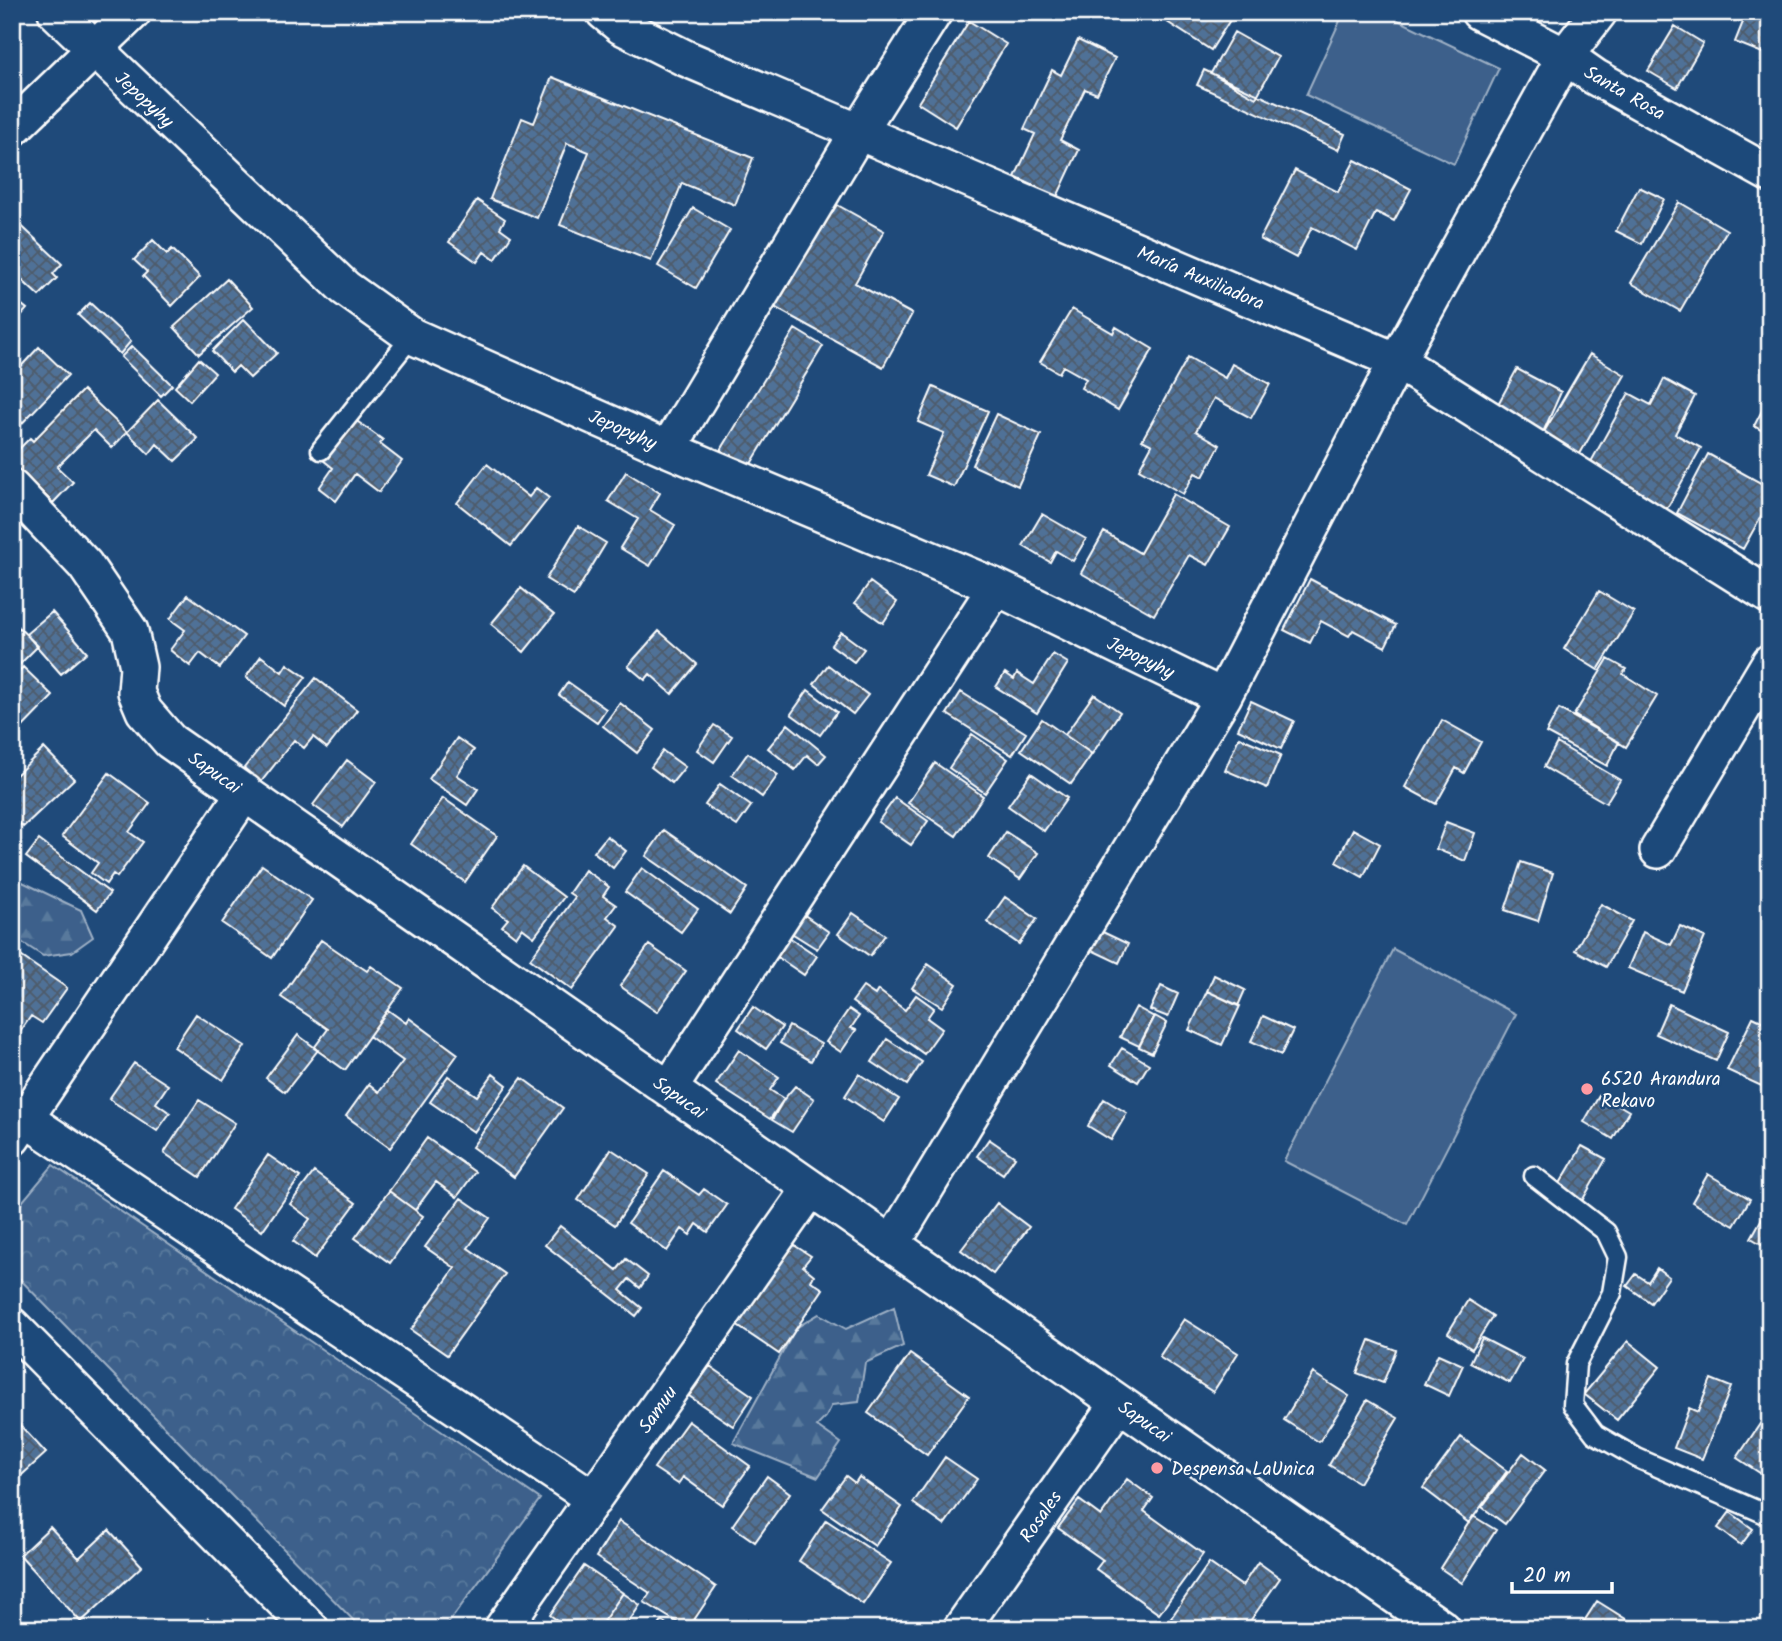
<svg xmlns="http://www.w3.org/2000/svg" width="1782" height="1641" viewBox="0 0 1782 1641" font-family="Kalam,sans-serif">
<style>
.grass{fill:#3c618b;stroke:#9eb0c5;stroke-width:2}
.forest{fill:url(#forest-firs);stroke:#9eb0c5;stroke-width:2}
.park{fill:url(#park-crowns);stroke:#9eb0c5;stroke-width:2}
.building{fill:url(#building-cross-hatch);stroke:#fff;stroke-width:2}
.lines{fill:none;stroke-linecap:round;stroke-linejoin:round}
.service-casing{stroke:#fff;stroke-width:23}
.minor-casing{stroke:#fff;stroke-width:40}
.service{stroke:#1f4a7a;stroke-width:18}
.minor{stroke:#1f4a7a;stroke-width:35}
.poi-dot{fill:#ff9aa2;stroke:#1f4a7a;stroke-width:2.5}
.labels{text-anchor:middle;stroke-width:5;stroke-linejoin:round;paint-order:stroke}
.street-label{font-size:19px;fill:#fff;stroke:#1f4a7a}
.poi-label{font-size:19px;fill:#fff;stroke:#1f4a7a;text-anchor:start}
</style>
<defs>
<pattern id="forest-firs" width="22" height="20" patternUnits="userSpaceOnUse" patternTransform="scale(1.75)"><rect width="22" height="20" fill="#3c618b"/><path d="M5 1l3.5 6h-7zM16 11l3.5 6h-7z" fill="#59799c"/></pattern>
<pattern id="park-crowns" width="20" height="18" patternUnits="userSpaceOnUse" patternTransform="scale(1.75)"><rect width="20" height="18" fill="#3c618b"/><path d="M2 6a3 3 0 1 1 6 0M12 15a3 3 0 1 1 6 0" fill="none" stroke="#59799c"/></pattern>
<pattern id="building-cross-hatch" width="8" height="8" patternUnits="userSpaceOnUse" patternTransform="scale(1.75)"><rect width="8" height="8" fill="#507197"/><path d="M0 0l8 8M0 8l8-8" fill="none" stroke="#4e5b6a"/></pattern>
</defs>
<rect width="100%" height="100%" fill="#1f4a7a"/>
<filter id="ink" filterUnits="userSpaceOnUse"><feTurbulence type="fractalNoise" baseFrequency=".0143" numOctaves="2"/><feDisplacementMap in="SourceGraphic" scale="14" xChannelSelector="R" yChannelSelector="G"/><feConvolveMatrix kernelMatrix="1 2 1 2 8 2 1 2 1" color-interpolation-filters="sRGB"/></filter>
<g filter="url(#ink)">
<path class="grass" d="M1344,12h37l118,56 -45,96 -148,-69z
M1393,949l123,65 -109,211 -123,-64z"/>
<path class="forest" d="M12,877l69,33 12,27 -21,15 -29,4 -31,-20z
M894,1307l9,39 -38,17 -6,39 -27,3 -6,12 -9,9 24,17 -23,34 -85,-34 63,-115 23,-14 27,15z"/>
<path class="park" d="M53,1165l487,334 -96,130h-82l-350,-358v-57z"/>
<path class="building" d="M1169,12h66l-24,38 -47,-30z
M1747,12h23v44l-35,-14z
M969,21l37,23 -50,83 -38,-24z
M1675,26l28,17 -26,45 -29,-17z
M1234,32l44,25 -22,41 -45,-25z
M1078,40l37,18 -18,36 -12,-5 -25,51 19,10 -22,47 -42,-20 20,-43 -11,-5 28,-59 9,5z
M1204,70l141,64 -7,16 -141,-65z
M552,77l201,81 -18,47 -53,-22 -31,78 -91,-36 29,-73 -22,-9 -30,75 -47,-19 32,-81 12,5z
M1355,160l56,29 -17,32 -18,-9 -19,38 -45,-23 -16,31 -36,-19 35,-69 43,22z
M1639,187l25,12 -22,45 -26,-13z
M477,200l28,19 -5,9 11,8 -16,24 -11,-8 -7,10 -28,-20z
M832,202l52,29 -29,52 57,31 -29,53 -109,-60z
M1679,202l48,28 -47,81 -49,-28z
M693,208l37,22 -34,58 -38,-22z
M12,217l50,47 -9,10 4,4 -18,18 -27,-25z
M153,240l14,14 5,-5 28,28 -28,29 -29,-30 4,-4 -13,-12z
M227,279l26,28 -54,47 -25,-27z
M12,297l15,12 -15,17z
M90,303l41,38 -11,13 -42,-39z
M1072,309l41,24 3,-6 37,22 -35,61 -37,-22 5,-9 -23,-13 -4,7 -19,-11z
M244,319l33,34 -27,25 -12,-12 -6,6 -20,-21z
M795,329l28,17 -77,126 -28,-17z
M132,346l40,39 -11,11 -40,-39z
M39,347l29,28 -56,59v-58z
M1590,354l35,21 -48,84 -36,-22z
M1188,357l37,21 7,-14 38,20 -19,34 -37,-20 -18,33 24,14 -17,32 -8,-4 -12,21 -44,-25 13,-24 -10,-5z
M199,359l16,14 -25,28 -15,-14z
M1517,369l44,23 -20,45 -49,-22z
M1664,379l31,17 -20,38 26,14 -36,64 -78,-43 42,-76 22,12z
M933,387l55,24 -34,76 -28,-12 18,-42 -26,-11z
M83,390l44,42 -15,16 -18,-18 -37,37 16,15 -20,21 -41,-40v-7l18,-18 3,3z
M1770,395v40l-16,-9z
M158,400l40,39 -23,22 -18,-17 -8,10 -22,-22z
M996,414l45,21 -23,51 -46,-21z
M354,419l29,21 -3,4 22,17 -23,31 -24,-18 -19,27 -17,-13 14,-20 -10,-8z
M1708,454l62,34v12l-27,49 -66,-36z
M487,464l42,33 7,-9 13,10 -38,48 -54,-43z
M626,472l34,21 -10,17 25,15 -25,41 -30,-18 18,-29 -30,-18z
M1173,494l57,33 -22,38 -19,-10 -35,60 -73,-42 23,-41 36,21z
M1042,514l44,25 -13,22 -17,-10 -6,11 -27,-16z
M578,526l28,17 -32,53 -28,-17z
M1310,579l86,46 -11,22 -32,-17 -4,6 -28,-15 -11,22 -26,-13z
M870,582l27,20 -14,21 -28,-20z
M521,588l33,27 -30,37 -33,-28z
M1599,591l35,21 -36,58 -34,-21z
M188,595l56,41 -24,32 -20,-15 -10,13 -20,-16 15,-20 -15,-11z
M52,612l35,40 -26,22 -35,-40z
M12,621l26,25 -26,26z
M659,631l38,33 -25,30 -22,-20 -5,6 -17,-14z
M841,632l23,17 -10,13 -23,-17z
M1053,654l15,9 -31,50 -41,-26 9,-14 9,6 3,-6 17,11z
M261,656l21,16 5,-8 19,13 -22,29 -38,-29z
M1608,659l18,10 -3,5 34,22 -31,51 -52,-32z
M828,665l40,30 -15,19 -39,-30z
M23,667l30,29 -41,42v-59z
M316,678l41,32 -30,38 -14,-11 -9,11 -10,-8 -33,42 -17,-14z
M568,682l38,27 -9,13 -38,-27z
M808,690l29,22 -17,23 -29,-21z
M961,692l65,41 -14,22 -65,-41z
M1094,694l26,18 -28,42 -27,-19z
M1251,701l43,20 -13,28 -43,-20z
M620,703l35,27 -18,23 -34,-27z
M1559,709l60,33 -12,24 -61,-33z
M1042,719l50,35 -21,30 -50,-34z
M1442,720l39,22 -17,31 -8,-5 -20,36 -31,-17z
M788,724l38,31 -8,9 -11,-9 -12,15 -27,-22z
M714,725l18,11 -18,26 -17,-12z
M972,734l36,25 -23,34 -36,-25z
M1239,737l42,18 -14,33 -42,-18z
M457,738l17,12 -17,25 21,14 -11,16 -38,-26z
M1557,743l63,37 -14,23 -62,-36z
M44,748l30,31 -51,48 -11,-11v-37z
M663,751l22,16 -13,16 -21,-16z
M748,753l30,22 -16,22 -30,-22z
M347,760l29,22 -33,45 -30,-22z
M935,763l48,33 -27,40 -48,-33z
M109,773l41,30 -21,29 14,10 -26,35 -4,-3 -7,10 -15,-11 7,-10 -36,-27z
M1031,773l36,25 -23,33 -36,-25z
M720,784l31,22 -14,20 -32,-21z
M443,798l54,38 -32,46 -54,-38z
M895,798l33,23 -17,24 -33,-23z
M1446,822l29,11 -10,28 -29,-12z
M1353,829l27,15 -17,33 -27,-15z
M664,830l83,58 -17,26 -84,-58z
M1006,832l32,21 -18,26 -31,-21z
M607,836l19,15 -13,17 -19,-16z
M39,840l71,53 -13,17 -71,-53z
M1521,862l32,11 -15,48 -33,-11z
M262,865l50,35 -40,58 -50,-35z
M523,866l41,31 -30,40 -12,-9 -6,9 -14,-11 6,-7 -16,-11z
M642,868l56,41 -17,23 -56,-40z
M585,870l24,17 -6,9 13,9 -9,12 12,9 -47,64 -42,-31 45,-62 -6,-4z
M1005,897l32,22 -18,25 -32,-22z
M1601,904l31,17 -26,46 -31,-17z
M853,913l32,22 -15,21 -32,-22z
M803,914l26,18 -12,17 -27,-17z
M1090,926l38,18 -9,19 -38,-18z
M1680,926l25,11 -23,54 -54,-23 15,-36 28,13z
M786,935l31,21 -13,19 -31,-21z
M321,940l46,31 4,-5 32,22 -58,82 -31,-22 14,-19 -47,-32z
M649,945l37,26 -29,41 -37,-26z
M12,950l55,38 -25,35 -11,-7 -11,16 -8,-5z
M928,964l29,20 -15,23 -30,-19z
M1214,975l31,15 -7,16 -31,-15z
M1161,986l17,8 -10,23 -18,-7z
M863,987l12,8 3,-5 27,20 11,-15 18,13 -7,10 15,11 -18,25 -72,-52z
M1207,991l33,15 -18,39 -33,-15z
M1669,1004l60,28 -13,29 -60,-27z
M753,1007l29,20 -16,22 -28,-20z
M1136,1007l18,10 -15,29 -19,-9z
M849,1009l10,7 -8,12 5,2 -15,22 -15,-10z
M388,1010l18,13 3,-5 49,36 -68,94 -44,-32 23,-32 10,8 24,-31 -34,-25z
M196,1014l49,32 -22,34 -49,-33z
M1155,1016l12,7 -15,30 -13,-6z
M1263,1016l30,14 -12,25 -30,-14z
M1753,1017l17,8v65l-43,-20z
M789,1026l32,18 -10,17 -31,-18z
M298,1035l20,15 -33,42 -19,-14z
M887,1039l35,23 -15,23 -35,-23z
M1122,1048l27,16 -11,18 -27,-17z
M739,1050l40,27 -9,13 14,9 -14,20 -54,-35z
M134,1063l34,22 -12,18 14,10 -13,18 -48,-32z
M493,1074l14,11 -33,47 -44,-30 18,-26 29,20z
M859,1074l40,25 -15,23 -39,-26z
M522,1078l41,30 -49,69 -42,-30z
M795,1086l19,13 -22,33 -20,-12 12,-21z
M1600,1094l29,17 -16,28 -29,-17z
M1104,1099l23,14 -16,27 -23,-14z
M199,1100l36,23 -35,54 -36,-24z
M427,1138l48,34 -18,25 -21,-15 -21,28 -26,-19z
M989,1139l26,18 -12,17 -26,-18z
M1582,1146l24,13 -24,42 -24,-14z
M611,1149l38,25 -34,51 -37,-25z
M268,1155l32,22 -38,54 -31,-22z
M664,1171l35,24 5,-6 23,16 -19,27 -11,-8 -7,11 -8,-6 -15,22 -39,-28z
M314,1172l42,31 -41,55 -22,-17 17,-22 -20,-15z
M1708,1174l42,25 -16,27 -42,-24z
M389,1191l34,25 -33,47 -35,-25z
M461,1198l29,20 -22,30 37,26 -58,81 -36,-25 44,-62 -30,-21z
M997,1203l32,24 -36,47 -32,-24z
M1766,1211l4,2v36l-19,-11z
M560,1226l57,44 9,-11 22,17 -8,12 -11,-9 -9,11 22,18 -6,8 -91,-71z
M786,1240l25,16 -8,10 11,9 -3,6 12,8 -44,65 -49,-33z
M1657,1268l12,9 -18,26 -24,-17 9,-12 12,8z
M1468,1300l25,16 -21,33 -24,-16z
M1184,1319l54,34 -25,39 -54,-35z
M1482,1338l41,21 -13,24 -40,-20z
M1370,1340l26,10 -13,33 -26,-10z
M1628,1341l32,26 -43,53 -33,-26z
M910,1354l59,42 -42,59 -59,-42z
M1438,1354l25,11 -14,31 -25,-12z
M710,1366l43,30 -20,30 -44,-30z
M1313,1373l36,23 -30,46 -35,-22z
M1711,1379l20,8 -29,72 -28,-11 15,-40 9,4z
M1367,1400l31,18 -39,65 -30,-18z
M1770,1409v69l-1,1 -32,-21z
M688,1421l62,45 -28,39 -39,-28 -5,7 -24,-16z
M18,1423l28,30 -34,31v-56z
M1461,1437l46,34 -38,52 -46,-35z
M1523,1453l22,17 -40,54 -23,-17z
M945,1457l32,22 -33,46 -31,-22z
M767,1476l23,17 -35,49 -23,-16z
M846,1476l9,7 4,-6 43,30 -27,39 -53,-37z
M1127,1479l26,19 -9,13 59,43 -44,60 -63,-45 7,-9 -45,-32 21,-28 22,16z
M1730,1512l23,17 -12,16 -23,-17z
M1473,1516l23,14 -34,53 -22,-15z
M826,1520l65,43 -28,41 -64,-43z
M619,1521l97,66 -28,42 -44,-27 6,-9 -54,-36z
M50,1527l29,31 30,-28 33,36 -61,56 -61,-67z
M1258,1562l22,16 -34,49 -11,-7 -6,9h-43l-15,-11 38,-55 33,23z
M584,1566l39,27 -25,36h-29l-19,-14z
M623,1593l17,12 -16,24h-26z
M1597,1601l43,27 -1,1h-60z
M208,1618l10,11h-22z
M761,1620l14,9h-20z
M662,1621l11,8h-16z"/>
<g class="lines">
<defs>
<path id="service" d="M321,450l91,-114
M1534,1176l72,56 12,25 -6,36 -36,71 -3,41 22,29 42,24 133,58"/>
<path id="minor" d="M56,12l289,276 67,48 256,113 328,138 227,110
M604,12l17,14 64,32 712,303 373,235
M1479,12l86,44 30,21 175,97
M12,129l121,-117
M668,449l191,-318 75,-119
M12,488l73,77 45,66 8,36 -2,25 8,19 26,30 1273,888
M1658,850l112,-188
M669,1089l327,-502
M26,1119l568,380
M12,1138l233,-346
M892,1244l331,-547 174,-336 168,-305 34,-44
M12,1326l299,303
M502,1629l309,-441
M961,1629l158,-226"/>
</defs>
<use href="#service" class="service-casing"/>
<use href="#minor" class="minor-casing"/>
<use href="#service" class="service"/>
<use href="#minor" class="minor"/>
</g>
</g>
<g class="poi-dot">
<circle cx="1587" cy="1089" r="7"/>
<circle cx="1157" cy="1468" r="7"/>
</g>
<g class="labels">
<g class="street-label">
<text transform="translate(1625 92) rotate(30)" y="7">Santa Rosa</text>
<text transform="translate(145 99) rotate(43)" y="7">Jepopyhy</text>
<text transform="translate(1201 277) rotate(23)" y="7">María Auxiliadora</text>
<text transform="translate(623 429) rotate(24)" y="7">Jepopyhy</text>
<text transform="translate(1141 657) rotate(26)" y="7">Jepopyhy</text>
<text transform="translate(215 772) rotate(35)" y="7">Sapucai</text>
<text transform="translate(680 1097) rotate(35)" y="7">Sapucai</text>
<text transform="translate(657 1409) rotate(-55)" y="7">Samuu</text>
<text transform="translate(1145 1421) rotate(35)" y="7">Sapucai</text>
<text transform="translate(1040 1516) rotate(-55)" y="7">Rosales</text>
</g>
<g class="poi-label">
<text x="1601" y="1085">6520 Arandura<tspan x="1601" dy="22">Rekavo</tspan></text>
<text x="1171" y="1475">Despensa LaUnica</text>
</g>
</g>
<rect width="1782" height="1641" fill="none" stroke="#1f4a7a" stroke-width="42"/>
<rect x="21" y="21" width="1740" height="1599" fill="none" stroke="#fff" stroke-width="2.5" filter="url(#ink)"/>
<path d="M1512 1582v10h100v-10" fill="none" stroke="#ffffff" stroke-width="3.5"/>
<text x="1523" y="1582" font-size="21" fill="#ffffff" stroke="#1f4a7a" stroke-width="5" paint-order="stroke">20 m</text>
</svg>
